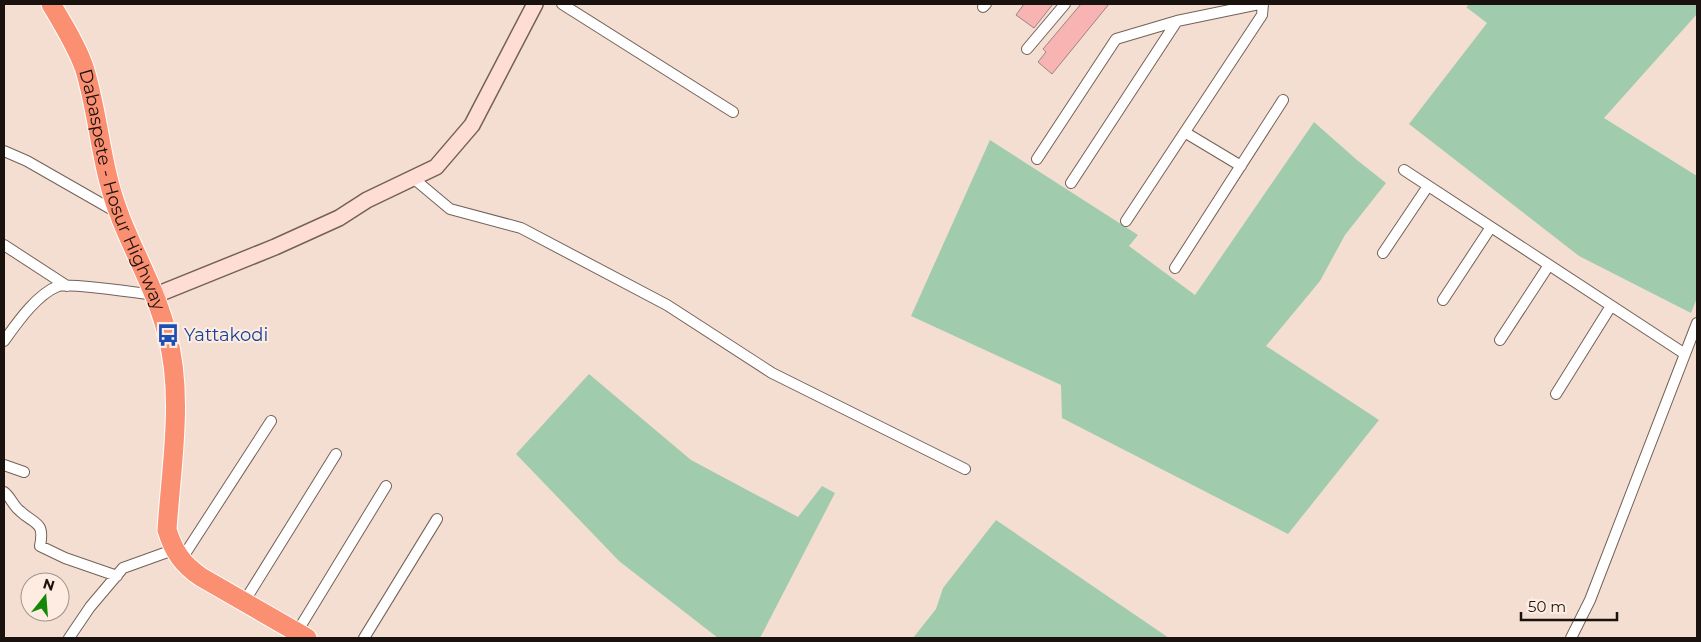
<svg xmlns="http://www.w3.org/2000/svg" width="1701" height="642" viewBox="0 0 1701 642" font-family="Montserrat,sans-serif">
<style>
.green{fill:#a0ccad}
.building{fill:#f8b4b3;stroke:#9c8483}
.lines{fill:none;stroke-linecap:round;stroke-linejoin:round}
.street-casing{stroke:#746157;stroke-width:12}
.secondary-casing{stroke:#746157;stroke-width:18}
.highway-casing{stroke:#fff;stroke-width:21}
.street{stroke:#fff;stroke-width:10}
.secondary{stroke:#feddd5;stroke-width:15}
.highway{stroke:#fb8f72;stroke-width:19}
.labels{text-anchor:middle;stroke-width:4;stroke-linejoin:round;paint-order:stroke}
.street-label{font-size:18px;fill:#1a120e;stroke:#feece2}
.transit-label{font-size:18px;fill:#164399;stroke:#feece2;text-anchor:start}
</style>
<rect width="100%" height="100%" fill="#f4ded2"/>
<path class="green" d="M1470,4h227v10l-93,104 93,58v122l-6,15 -112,-57 -170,-132 78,-101 -21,-16z
M1314,122l43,38 29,23 -41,52 -25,46 -54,65 113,74 -91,114 -226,-116 -1,-33 -150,-69 79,-176 148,95 -9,11 66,49z
M589,374l102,86 107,57 24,-31 13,7 -75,145h-42l-99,-77 -103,-107z
M996,520l173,118h-256l23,-29 7,-21z"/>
<path class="building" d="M1024,4h29l-19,24 -18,-13z
M1081,4h28l-57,70 -14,-12 8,-10 -3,-3z"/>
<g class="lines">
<defs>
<path id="street" d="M562,4l171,108
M983,7l3,-3
M1027,49l38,-45
M1186,133l55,33
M4,151l23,10 91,52
M1037,159l79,-120 61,-18 82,-17
M1404,170l281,184
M413,178l37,31 71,19 146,77 105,68 193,96
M1071,183l106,-162
M1126,221l136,-206 1,-11
M4,245l63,41
M1383,253l45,-67
M1175,268l108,-168
M1443,300l48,-73
M1500,340l49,-75
M4,341c13,-18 32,-46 54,-55 10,-3 82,7 97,9
M1556,394l55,-88
M4,465l20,7
M4,492c7,5 9,14 16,19 15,14 25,10 20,35l25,12 52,18
M181,560l90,-139
M244,602l92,-148
M297,632l89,-146
M69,638l21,-31 33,-39 50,-18
M364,638l73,-119
M1571,638l19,-38 107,-277"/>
<path id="secondary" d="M156,295l119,-48 64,-29 28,-18 69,-33 36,-42 63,-121"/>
<g id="highway">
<path id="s1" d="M51,4c12,20 25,41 33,63 12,38 15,77 25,115 13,53 45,99 58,152 17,62 4,133 0,196 7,22 15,34 34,47l106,61"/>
</g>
</defs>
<use href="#street" class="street-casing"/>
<use href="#secondary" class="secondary-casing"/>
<use href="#highway" class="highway-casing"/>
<use href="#street" class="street"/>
<use href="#secondary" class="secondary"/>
<use href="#highway" class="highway"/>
</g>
<defs>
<symbol id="bus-bare" viewBox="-9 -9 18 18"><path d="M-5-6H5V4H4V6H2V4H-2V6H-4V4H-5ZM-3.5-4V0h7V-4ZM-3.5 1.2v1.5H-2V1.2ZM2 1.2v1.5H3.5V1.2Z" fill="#1a4fb4" stroke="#feece2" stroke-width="2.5" paint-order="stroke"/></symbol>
</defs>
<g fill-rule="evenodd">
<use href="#bus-bare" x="152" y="319" width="32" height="32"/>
</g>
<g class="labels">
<g class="street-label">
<text dy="6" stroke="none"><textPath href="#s1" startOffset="200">Dabaspete - Hosur Highway</textPath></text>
</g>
<g class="transit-label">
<text x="184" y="341">Yattakodi</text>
</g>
</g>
<rect width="1701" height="642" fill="none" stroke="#1a120e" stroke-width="10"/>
<g transform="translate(45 597) rotate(17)"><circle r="24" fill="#feece2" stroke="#a3958d"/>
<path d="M0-4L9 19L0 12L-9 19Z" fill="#158807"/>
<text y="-8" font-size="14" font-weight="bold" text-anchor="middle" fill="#1a120e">N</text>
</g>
<path d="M1521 612v8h96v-8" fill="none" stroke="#1a120e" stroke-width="2.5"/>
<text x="1528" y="612" font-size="15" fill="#1a120e" stroke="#feece2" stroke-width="4" paint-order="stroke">50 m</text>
</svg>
